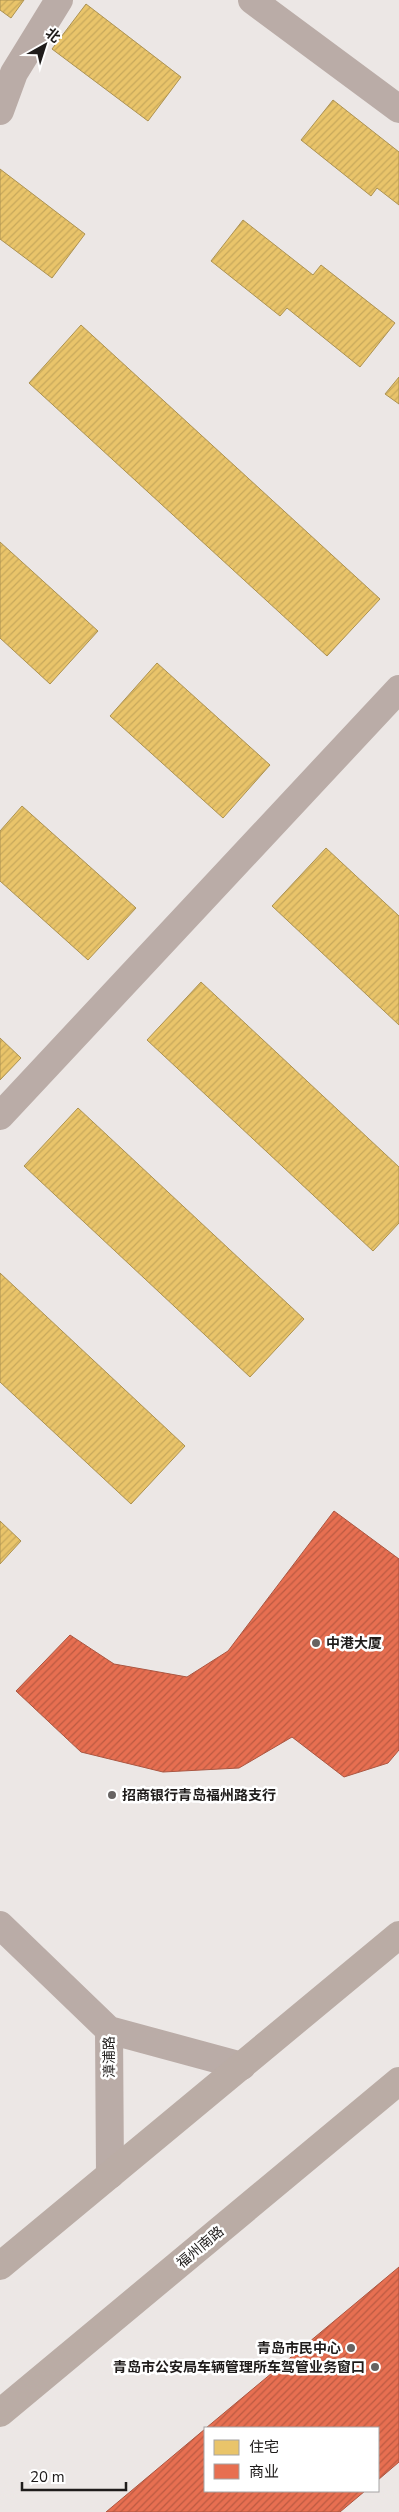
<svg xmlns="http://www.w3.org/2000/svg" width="399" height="2512" viewBox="0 0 399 2512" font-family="'Nunito Sans','Noto Sans SC',sans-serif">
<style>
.homes{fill:url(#homes-hatch);stroke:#ac9252}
.shops{fill:url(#shops-hatch);stroke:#ab5641}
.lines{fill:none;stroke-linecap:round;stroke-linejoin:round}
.street{stroke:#baaca7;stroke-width:28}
.primary{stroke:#baaca5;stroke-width:28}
.poi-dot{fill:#676362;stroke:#fff;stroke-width:2}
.labels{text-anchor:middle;stroke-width:5;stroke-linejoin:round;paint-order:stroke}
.poi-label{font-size:14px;font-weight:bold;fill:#1f1c1b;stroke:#fff;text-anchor:start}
.street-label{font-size:14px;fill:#1f1c1b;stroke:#fff}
</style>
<defs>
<pattern id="homes-hatch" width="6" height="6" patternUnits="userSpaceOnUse" patternTransform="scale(1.25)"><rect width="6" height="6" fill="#e9c46a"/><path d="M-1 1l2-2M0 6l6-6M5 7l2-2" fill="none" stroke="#c7a85b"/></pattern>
<pattern id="shops-hatch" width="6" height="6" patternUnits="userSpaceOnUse" patternTransform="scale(1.25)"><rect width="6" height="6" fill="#e76f51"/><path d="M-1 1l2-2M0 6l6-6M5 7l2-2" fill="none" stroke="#bb5a42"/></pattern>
</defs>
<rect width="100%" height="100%" fill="#ece7e5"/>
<path class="homes" d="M0,0h24l-13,18 -11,-8z
M86,4l95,73 -33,44 -96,-72z
M333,100l66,52v53l-22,-17 -6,8 -70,-56z
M0,169l85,65 -33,44 -52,-39z
M243,220l70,55 8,-10 74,58 -35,44 -73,-59 -7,8 -69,-55z
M81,325l299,274 -53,57 -298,-273z
M399,377v27l-14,-10z
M0,542l98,89 -48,53 -50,-46z
M157,663l113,102 -47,53 -113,-102z
M22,806l114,102 -48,52 -88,-79v-50z
M326,848l73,68v109l-127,-119z
M201,982l198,185v56l-26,28 -226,-211z
M0,1038l21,20 -21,22z
M78,1108l226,211 -54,58 -226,-211z
M0,1273l185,173 -54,58 -131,-122z
M0,1521l21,20 -21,23z"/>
<path class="shops" d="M334,1511l65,48v191l-11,13 -44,14 -52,-40 -53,31 -76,4 -82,-20 -65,-61 54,-56 44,29 73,13 41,-26z
M399,2267v195l-21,18v-52h-172z
M205,2429v62h160l-25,21h-234z"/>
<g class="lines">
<path class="street" d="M252,0l147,109
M0,111l14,-38 45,-73
M0,1116l399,-427
M0,1925l109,105 1,145
M109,2030l133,36"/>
<path class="primary" d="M0,2266l399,-331
M0,2413l399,-332"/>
</g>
<g class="poi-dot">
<circle cx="316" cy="1643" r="5"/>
<circle cx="112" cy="1795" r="5"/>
<circle cx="351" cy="2348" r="5"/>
<circle cx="375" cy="2367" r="5"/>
</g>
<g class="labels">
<g class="poi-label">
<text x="326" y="1648">中港大厦</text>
<text x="122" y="1800">招商银行青岛福州路支行</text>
<text x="341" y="2353" text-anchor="end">青岛市民中心</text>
<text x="365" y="2372" text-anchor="end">青岛市公安局车辆管理所车驾管业务窗口</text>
</g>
<g class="street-label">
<text transform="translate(109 2057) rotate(-91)" y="5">漳浦路</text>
<text transform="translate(200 2247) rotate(-40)" y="5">福州南路</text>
</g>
</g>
<rect x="204" y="2427" width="175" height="65" fill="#ffffff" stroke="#a5a4a4"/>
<rect x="214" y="2440" width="25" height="15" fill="#e9c46a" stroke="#a5a4a4"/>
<text x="249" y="2452" font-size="15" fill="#1f1c1b">住宅</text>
<rect x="214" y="2464" width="25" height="15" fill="#e76f51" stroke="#a5a4a4"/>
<text x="249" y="2477" font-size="15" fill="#1f1c1b">商业</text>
<g transform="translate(45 45) rotate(39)" stroke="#ffffff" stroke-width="4" paint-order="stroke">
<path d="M0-4L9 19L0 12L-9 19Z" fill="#1f1c1b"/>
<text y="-8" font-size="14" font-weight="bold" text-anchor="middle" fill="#1f1c1b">北</text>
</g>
<path d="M22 2482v8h104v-8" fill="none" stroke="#1f1c1b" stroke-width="2.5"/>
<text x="30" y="2482" font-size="15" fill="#1f1c1b" stroke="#ffffff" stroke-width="4" paint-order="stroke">20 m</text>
</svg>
